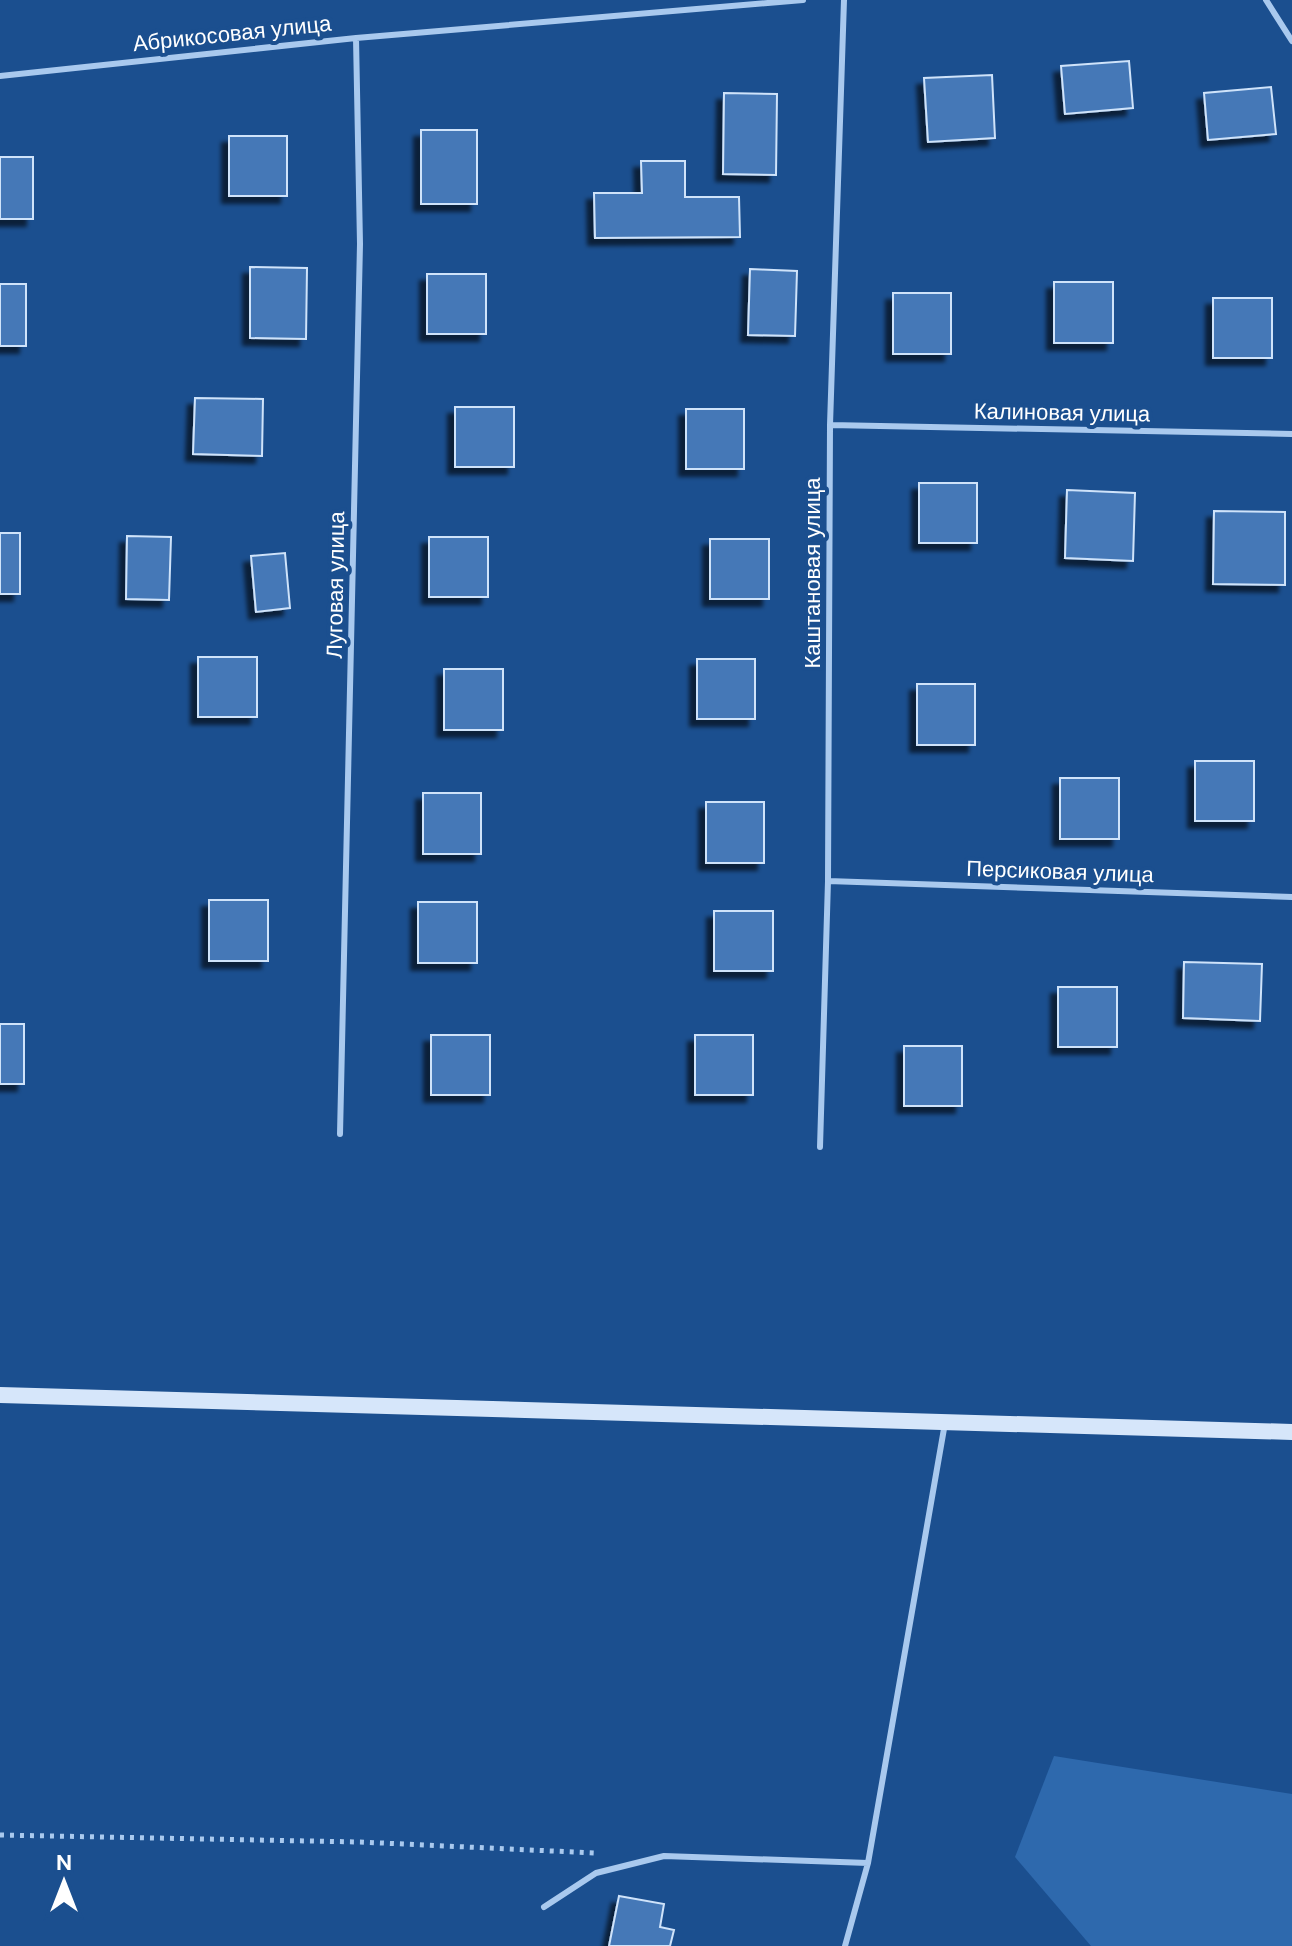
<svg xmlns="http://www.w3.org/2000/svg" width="1292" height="1946" viewBox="0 0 1292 1946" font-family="'DM Sans',sans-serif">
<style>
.green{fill:#2e69ad}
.building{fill:#4478b7;stroke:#cfe3fa;stroke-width:2;filter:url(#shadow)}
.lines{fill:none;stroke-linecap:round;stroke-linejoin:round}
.path{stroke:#a9c9ee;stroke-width:5;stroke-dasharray:4 6;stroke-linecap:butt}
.lane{stroke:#a9c9ee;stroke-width:6}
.secondary{stroke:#d6e6fa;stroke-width:16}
.labels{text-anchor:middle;stroke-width:8;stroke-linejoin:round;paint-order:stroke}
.street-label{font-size:22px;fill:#fff;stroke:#1b4f8f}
</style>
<defs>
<filter id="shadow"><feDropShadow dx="-7" dy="7" stdDeviation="2" flood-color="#0009"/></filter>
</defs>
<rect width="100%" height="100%" fill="#1b4f8f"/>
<path class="green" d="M1054,1756l238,38v152h-201l-76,-89z"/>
<path class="building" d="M1129,61l4,47 -68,6 -4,-48z
M992,75l3,63 -67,4 -4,-64z
M1271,87l5,47 -68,6 -4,-47z
M724,93l53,1 -1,81 -53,-1z
M421,130h56v74h-56z
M229,136h58v60h-58z
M0,157h33v62h-33z
M641,161h44v36h54l1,40 -145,1 -1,-45h48z
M250,267l57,1 -1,71 -56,-1z
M750,269l47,2 -2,65 -47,-1z
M427,274h59v60h-59z
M1054,282h59v61h-59z
M0,284h26v62h-26z
M893,293h58v61h-58z
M1213,298h59v60h-59z
M195,398l68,1 -1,57 -69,-2z
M455,407h59v60h-59z
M686,409h58v60h-58z
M919,483h58v60h-58z
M1067,490l68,3 -2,68 -68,-3z
M1214,511l71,1v73l-72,-1z
M0,533h20v61h-20z
M127,536l44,1 -2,63 -43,-1z
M429,537h59v60h-59z
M710,539h59v60h-59z
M285,553l5,55 -34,4 -5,-56z
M198,657h59v60h-59z
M697,659h58v60h-58z
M444,669h59v61h-59z
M917,684h58v61h-58z
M1195,761h59v60h-59z
M1060,778h59v61h-59z
M423,793h58v61h-58z
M706,802h58v61h-58z
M209,900h59v61h-59z
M418,902h59v61h-59z
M714,911h59v60h-59z
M1184,962l78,2 -2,57 -77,-3z
M1058,987h59v60h-59z
M0,1024h24v60h-24z
M431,1035h59v60h-59z
M695,1035h58v60h-58z
M904,1046h58v60h-58z
M619,1896l45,8 -4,23 14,3 -4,16h-61z"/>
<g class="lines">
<path class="path" d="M0,1835l360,7 235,11"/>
<path class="lane" d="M1266,0l26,41
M0,76l356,-38 447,-38
M830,425l462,9
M828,881l464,16
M340,1134l20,-890 -4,-206
M820,1147l8,-266 2,-456 14,-425
M544,1907l52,-34 68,-17 204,7
M845,1946l23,-83 77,-440"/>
<path class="secondary" d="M0,1395l1292,37"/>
</g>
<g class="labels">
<g class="street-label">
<text transform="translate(232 33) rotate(-6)" y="8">Абрикосовая улица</text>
<text transform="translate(1062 412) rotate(1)" y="8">Калиновая улица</text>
<text transform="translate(812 573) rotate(-90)" y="8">Каштановая улица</text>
<text transform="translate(335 585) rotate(-89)" y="8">Луговая улица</text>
<text transform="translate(1060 871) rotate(2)" y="8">Персиковая улица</text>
</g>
</g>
<g transform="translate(64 1882)" stroke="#1b4f8f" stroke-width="6" paint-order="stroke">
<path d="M0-6L14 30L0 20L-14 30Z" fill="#ffffff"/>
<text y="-12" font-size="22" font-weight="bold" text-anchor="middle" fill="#ffffff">N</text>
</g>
</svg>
